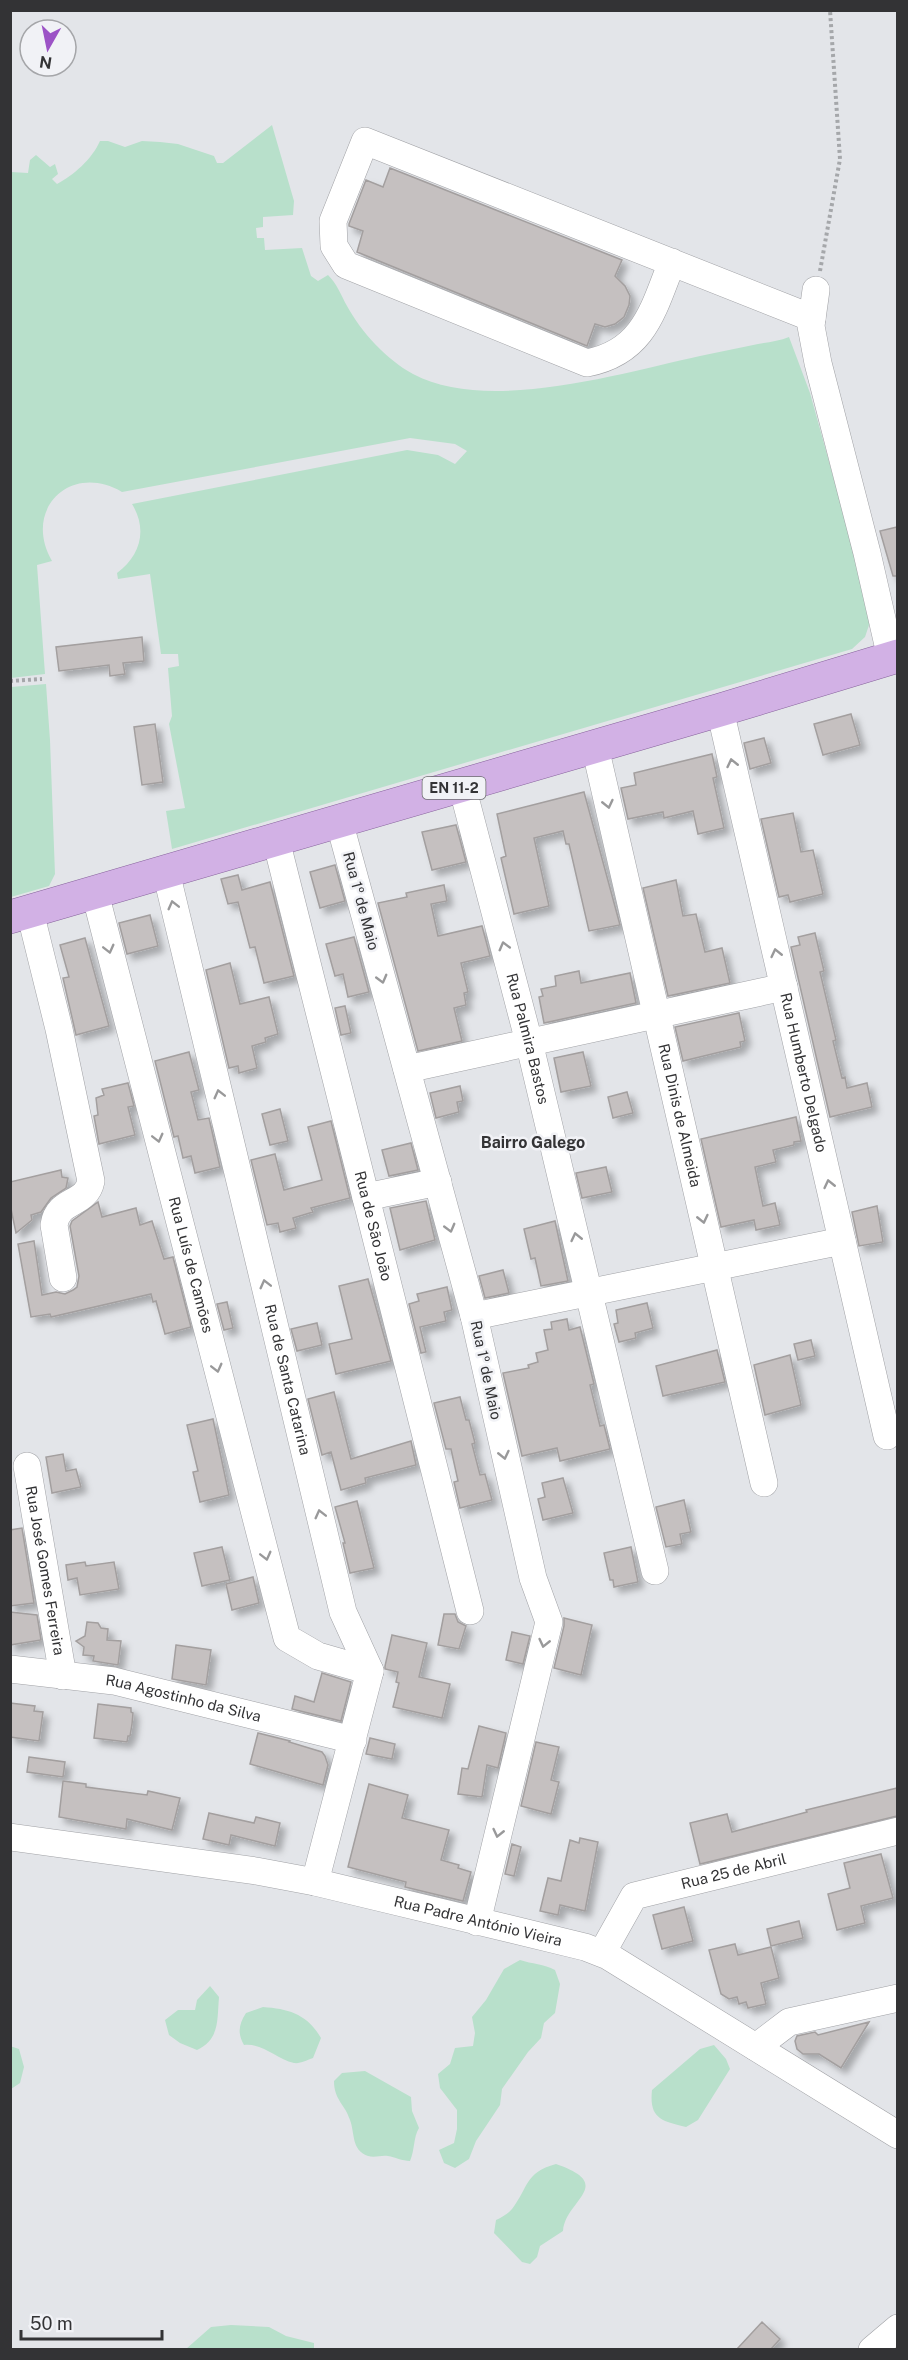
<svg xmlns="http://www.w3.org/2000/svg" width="908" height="2360" viewBox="0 0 908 2360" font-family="'Public Sans',sans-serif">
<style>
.green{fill:#b8e0cb}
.building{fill:#c5c0c0;stroke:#a39f9f;stroke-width:1.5;filter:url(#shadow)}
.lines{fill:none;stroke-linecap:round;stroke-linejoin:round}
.minor-casing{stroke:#a1a2a6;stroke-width:28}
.major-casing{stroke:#87639c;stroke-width:34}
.path{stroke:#a5a7aa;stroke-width:4;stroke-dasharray:3 3;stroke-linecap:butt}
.minor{stroke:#fff;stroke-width:27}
.major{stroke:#d2b1e5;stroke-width:33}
.oneway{stroke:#99999a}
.labels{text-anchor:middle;stroke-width:5;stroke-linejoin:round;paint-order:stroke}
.shield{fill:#f1f2f6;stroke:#6c6c6f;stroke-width:1.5}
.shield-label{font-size:14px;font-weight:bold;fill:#333335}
.street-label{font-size:15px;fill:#333335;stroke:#f1f2f6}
.neighbourhood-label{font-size:16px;font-weight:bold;fill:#333335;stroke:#f1f2f6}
</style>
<defs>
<filter id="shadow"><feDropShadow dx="5.5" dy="5.5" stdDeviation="3" flood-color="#0004"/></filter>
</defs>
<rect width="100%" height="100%" fill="#e3e5e9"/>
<path class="green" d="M272,125l22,76 -1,14 -30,2v10l-7,1 1,10h7l1,12 37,-2 9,28 7,5 10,-6c9,9 13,20 19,31 15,27 39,53 66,68 74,40 209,-1 287,-18 19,-4 39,-8 58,-12 11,-2 22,-3 31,-7l21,56 46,166 14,63 -5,15 -13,12 -680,200 -6,-38 19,-3 -16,-84 3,-8 -4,-48 11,-2 -1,-12h-17l-11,-80 -32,5 -1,-6c23,-17 31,-43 15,-69l275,-54 31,5 17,9 12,-13 -12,-7 -45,-6 -288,54c-51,-30 -100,17 -70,69l-15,4 8,109 -34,4v-506l17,1 2,-13 6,-5 14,12 5,-3 3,10 -6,5 5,5c17,-9 35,-25 43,-43h8l17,6 17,-6 18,1 18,2 36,12 3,7h6z
M46,684l4,56 5,134 -6,12 -38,11v-210z
M520,1960c12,4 24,4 35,10l5,14 -5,29 -11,10 -3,15 -13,14 -26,37 -2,16 -24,36 -7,18 -14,9 -11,-5 -5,-13 15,-7 3,-14v-19l-17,-22 -2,-14 12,-10 5,-16 18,-2 2,-13 -3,-16 14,-17 18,-31z
M210,1986l9,11c-2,23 1,42 -22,53l-17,-7 -11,-8 -4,-15 13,-10h17l2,-10z
M263,2007c26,2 44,7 58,31l-8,20c-6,2 -13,6 -19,5 -18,-4 -31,-20 -50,-18 -7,-12 -5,-21 2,-32z
M714,2045l12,14 4,10 -32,51 -12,7c-25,-6 -37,-9 -34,-37l48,-41z
M10,2046l9,3 5,18 -4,16 -9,6z
M365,2071l46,26 1,14 7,17c-6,10 -4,22 -9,33 -8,0 -15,-4 -22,-5 -7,-1 -13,2 -20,0 -17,-6 -13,-23 -18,-36 -5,-16 -16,-20 -16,-39l8,-8z
M556,2164c61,21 9,36 7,67l-23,15 -3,11 -7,7 -8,-2 -28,-29 2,-13c6,-3 12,-6 16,-11 17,-22 12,-36 44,-45z
M231,2325l38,2 17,9 28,7v6h-128l25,-22z"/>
<path class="building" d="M390,168l232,92 -7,16 10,10 5,10 -1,9 -5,12 -9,7 -10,3 -10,-3 -8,22 -230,-94 6,-21 -14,-5v-2l17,-44 17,7z
M897,527v49h-4l-13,-45z
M142,637l2,24 -21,2 2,11 -15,2 -1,-11 -50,6 -3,-24z
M851,714l9,31 -37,10 -9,-31z
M155,724l8,58 -21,3 -8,-58z
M764,738l7,25 -21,6 -6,-26z
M712,754l5,23 -4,1 11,50 -26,6 -5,-23 -29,7 -1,-6 -35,7 -7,-31 15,-3 -2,-12z
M584,792l36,133 -31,6 -20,-87h-3l-3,-13 -29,7 15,68 -35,8 -13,-56 5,-2 -9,-42z
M793,813l8,39 12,-2 10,44 -33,8 -2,-7 -9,2 -18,-78z
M456,825l10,37 -34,8 -10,-38z
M335,865l10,36 -25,7 -10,-36z
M238,875l4,15 28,-8 24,94 -30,7 -9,-36 -5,1 -12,-46 -10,2 -7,-25z
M676,880l7,36 13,-2 9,38 17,-4 8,35 -62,13 -25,-108z
M444,885l3,16 -16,3 7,32 44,-10 8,30 -29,7 7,29 -4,1 2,12 -12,3 8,33 -44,10 -40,-148 29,-6 -1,-4z
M150,915l8,31 -31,8 -8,-31z
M815,933l9,38 -4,1 16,68 -3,1 9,37 3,-1 2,11 20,-5 5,24 -42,10 -39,-170 9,-2 -2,-8z
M354,937l15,55 -21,5 -5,-23 -8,2 -9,-32z
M85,938l24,88 -33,9 -13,-57 6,-1 -9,-32z
M230,963l10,41 29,-7 9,37 -13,4 1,4 -14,4 5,22 -18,5 -1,-7 -9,2 -23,-98z
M579,971l2,12 49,-10 6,30 -92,20 -5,-26 4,-1 -2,-7 15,-3 -1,-10z
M345,1006l6,27 -10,2 -6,-27z
M739,1013l6,28 -5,1 1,5 -58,14 -8,-34z
M189,1052l10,38 -8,2 7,28 11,-2 11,49 -25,6 -4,-17 -8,2 -5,-22 -4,1 -19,-76z
M583,1052l8,34 -30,6 -7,-34z
M128,1083l6,23 -6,1 7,28 -36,9 -5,-28 4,-1 -2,-17 8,-3 -2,-6z
M460,1086l3,15 -6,1 2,10 -23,6 -6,-25z
M627,1092l6,21 -20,5 -5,-21z
M280,1109l8,32 -18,4 -8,-31z
M796,1117l5,24 -7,1v3l-21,5 3,12 -21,5 8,39 12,-3 5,22 -24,5 -2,-10 -33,7 -20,-88z
M331,1121l19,77 -39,10 2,4 -20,6 3,10 -16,4 -2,-9 -11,2 -16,-65 24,-6 9,36 38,-10 -14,-53z
M411,1143l7,27 -29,6 -7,-26z
M606,1167l6,25 -30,6 -6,-25z
M61,1170l1,7 6,1 -2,10 -15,10 -10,14 -10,3 1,5 -16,13 -6,-29v-22z
M426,1201l9,39 -35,10 -10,-42z
M98,1202l4,15 34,-9 4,17 12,-4 12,38 9,-2 18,70 -26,7 -9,-33 -3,1 -2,-8 -100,23 -1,-3 -19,3 -13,-73 16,-3 8,54 14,-3 9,2 8,-4 4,-3 2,-11 -9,-50 2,-5z
M877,1206l6,36 -24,4 -7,-34z
M555,1221l13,60 -27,5 -6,-28 -4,1 -7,-30z
M503,1270l6,23 -24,5 -6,-22z
M368,1279l23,82 -55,13 -7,-30 23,-5 -13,-53z
M447,1287l5,23 -8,2 2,9 -26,6 6,25 -5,1 -12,-49 10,-3 -2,-7z
M227,1302l6,26 -9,2 -7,-26z
M647,1303l6,25 -18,5 1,5 -17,4 -5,-18 4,-1 -2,-13z
M567,1319l2,11 11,-3 14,57 -4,1 10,41 4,-1 6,24 -50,12 -3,-13 -35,8 -19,-83 26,-5 -1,-3 10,-3 -2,-9 12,-3 -4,-20 8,-1 -1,-7z
M317,1323l5,22 -25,6 -6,-22z
M811,1340l4,16 -17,4 -4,-16z
M717,1350l8,32 -62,14 -7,-30z
M790,1355l11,50 -36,10 -11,-50z
M334,1392l17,67 60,-18 5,24 -51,13 1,5 -25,7 -10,-38 -9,3 -14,-56z
M460,1397l6,23h3l6,23 -3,1 8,31 5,-1 7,26 -32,8 -6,-26 4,-1 -7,-32h-5l-12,-46z
M213,1419l16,76 -29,7 -7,-30 5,-1 -11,-46z
M63,1454l3,17 10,-2 5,18 -29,6 -6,-36z
M563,1478l10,35 -30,7 -5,-21 7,-2 -3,-14z
M684,1500l7,32 -11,2 2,10 -16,3 -10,-40z
M357,1501l17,67 -24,5 -7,-30h2l-10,-36z
M22,1528l12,75 -24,3v-76z
M222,1547l8,33 -28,6 -8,-33z
M631,1547l7,35 -24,5 -1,-7h-3l-6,-27z
M85,1562l1,4 28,-4 5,27 -39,6 -3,-17 -9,2 -2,-15z
M253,1577l6,26 -27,7 -6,-26z
M10,1612l27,3 4,25 -31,5z
M444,1614h11l3,8 8,4 -7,23 -21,-4z
M564,1618l28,7 -11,50 -27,-7 10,-42z
M87,1622l11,1 3,5 7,1 -1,11 14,1 -3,24 -25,-4 1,-5 -11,-1 1,-8 -8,-6 9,-5z
M512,1632l18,4 -7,28 -17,-4z
M392,1635l35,8 -8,34 31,7 -8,34 -49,-11 6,-24 -3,-1 2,-10 -13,-3v-3z
M176,1645l35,5 -5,35 -34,-6z
M322,1673l29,9 -10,39 -49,-12 3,-13 19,6z
M10,1703l25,3 -1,5 9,1 -4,29 -29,-4z
M98,1704l33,4v4l2,1 -1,11 -2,12h-2l-1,6 -33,-4z
M479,1726l27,7 -8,35 -11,-3 -5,32 -24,-3 4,-26 6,1z
M258,1733l32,8 -1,1 33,10 3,4 3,9 -5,20 -73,-21z
M370,1738l25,6 -3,15 -26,-5z
M536,1742l23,5 -8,33 8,2 -8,32 -30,-8z
M29,1757l36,5 -2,15 -36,-5z
M63,1781l23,3v3l61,8 1,-4 32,7 -8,32 -45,-11 -1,10 -67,-12z
M369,1784l39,11 -6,23 47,12 -8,30 18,5 -1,3 13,4 -8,29 -58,-14 1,-5 -58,-15z
M897,1788v28l-197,48 -10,-41 37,-9 5,18 75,-20 -1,-2z
M209,1813l45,10 2,-6 24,6 -5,23 -44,-11 -2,10 -26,-6z
M580,1838l18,4 -13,69 -25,-6 -2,10 -18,-4 8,-33 13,3 9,-41 9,3z
M512,1844l9,3 -7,29 -9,-2z
M881,1854l12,44 -32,8 4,17 -28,7 -9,-36 22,-6 -6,-25z
M684,1907l9,34 -31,8 -9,-34z
M799,1921l4,17 -32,8 -4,-17z
M735,1944l3,11 33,-8 8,31 -18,5 5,21 -18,4 -2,-6 -7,2 -2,-7 -8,2 -8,-5 -12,-44z
M869,2022l-28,46 -22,-14h-16l-6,-5 -2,-8 2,-5 18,-4 3,3z
M762,2322l18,17 -9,10h-34z"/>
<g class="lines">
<defs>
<g id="minor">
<path d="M672,262c-19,48 -28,90 -85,101l-241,-98 -12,-19 -1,-25 32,-80 447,177"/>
<path d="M816,290l-5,36 7,37 49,190 24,105"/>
<path id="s1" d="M720,710l167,726"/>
<path id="s2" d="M595,747l169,736"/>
<path id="s3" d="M462,786l67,256 126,529"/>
<path d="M339,821l135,495 59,262 16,44 -72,300"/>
<path id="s4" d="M276,840l194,771"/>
<path id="s5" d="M166,872l177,740 27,59 -55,211"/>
<path id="s6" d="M95,893l192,745 31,18 52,15"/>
<path d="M30,912l29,117 32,152c-5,25 -33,17 -37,44l9,53"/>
<path d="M407,1069l377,-82"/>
<path d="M366,1197l72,-15"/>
<path d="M474,1316l368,-75"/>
<path id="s7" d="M27,1466l36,210"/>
<path id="s8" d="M10,1669l104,12 239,59"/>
<path id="s9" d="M10,1837l246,34 59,11 270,65 23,9 290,179"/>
<path id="s10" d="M602,1953l32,-57 264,-65"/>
<path d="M756,2047l33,-25 109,-24"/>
<path d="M872,2350l26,-22"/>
</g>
<path id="major" d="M10,917l710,-207 178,-54"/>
</defs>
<use href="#minor" class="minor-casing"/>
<use href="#major" class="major-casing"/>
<path class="path" d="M820,271l20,-112 -10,-149
M10,681l32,-2"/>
<use href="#minor" class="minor"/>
<use href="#major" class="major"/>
</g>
<defs><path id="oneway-chevron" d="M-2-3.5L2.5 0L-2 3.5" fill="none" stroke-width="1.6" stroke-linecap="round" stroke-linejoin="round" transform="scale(1.5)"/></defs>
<g class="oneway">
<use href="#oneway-chevron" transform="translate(732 763) rotate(-103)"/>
<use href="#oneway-chevron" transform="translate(608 804) rotate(77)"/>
<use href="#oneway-chevron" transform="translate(173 905) rotate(-104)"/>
<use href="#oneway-chevron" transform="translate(504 946) rotate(-105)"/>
<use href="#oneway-chevron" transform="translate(109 949) rotate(76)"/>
<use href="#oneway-chevron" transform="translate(776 953) rotate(-103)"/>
<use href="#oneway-chevron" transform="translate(382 979) rotate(75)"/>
<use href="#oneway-chevron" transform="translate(219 1094) rotate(-104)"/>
<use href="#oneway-chevron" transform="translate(158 1138) rotate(76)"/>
<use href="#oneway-chevron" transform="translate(829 1184) rotate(-103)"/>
<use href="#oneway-chevron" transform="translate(703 1219) rotate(77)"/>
<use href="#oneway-chevron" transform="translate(450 1228) rotate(75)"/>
<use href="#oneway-chevron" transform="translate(576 1237) rotate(-103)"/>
<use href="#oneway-chevron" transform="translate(265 1284) rotate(-104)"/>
<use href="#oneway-chevron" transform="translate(217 1368) rotate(76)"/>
<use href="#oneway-chevron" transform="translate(504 1455) rotate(77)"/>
<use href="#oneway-chevron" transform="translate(320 1514) rotate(-104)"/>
<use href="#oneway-chevron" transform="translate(266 1556) rotate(76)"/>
<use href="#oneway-chevron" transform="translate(544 1643) rotate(103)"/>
<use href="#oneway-chevron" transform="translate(498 1833) rotate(103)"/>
</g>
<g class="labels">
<rect class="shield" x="422.5" y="777" width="63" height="22" rx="4.5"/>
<g class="shield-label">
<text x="454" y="793">EN 11-2</text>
</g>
<g class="street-label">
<text transform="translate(361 901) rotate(75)" y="5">Rua 1º de Maio</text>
<text dy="5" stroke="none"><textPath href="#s3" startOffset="261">Rua Palmira Bastos</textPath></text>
<text dy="5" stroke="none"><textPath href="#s1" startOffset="372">Rua Humberto Delgado</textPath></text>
<text dy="5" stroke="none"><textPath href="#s2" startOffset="378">Rua Dinis de Almeida</textPath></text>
<text dy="5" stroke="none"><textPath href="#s4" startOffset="398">Rua de São João</textPath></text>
<text dy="5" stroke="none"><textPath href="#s6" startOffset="384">Rua Luís de Camões</textPath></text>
<text transform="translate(486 1370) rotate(78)" y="5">Rua 1º de Maio</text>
<text dy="5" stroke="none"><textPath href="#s5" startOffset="522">Rua de Santa Catarina</textPath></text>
<text dy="5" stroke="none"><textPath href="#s7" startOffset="106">Rua José Gomes Ferreira</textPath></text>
<text dy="5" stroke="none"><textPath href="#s8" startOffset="176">Rua Agostinho da Silva</textPath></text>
<text dy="5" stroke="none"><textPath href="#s10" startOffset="168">Rua 25 de Abril</textPath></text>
<text dy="5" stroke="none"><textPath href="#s9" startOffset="476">Rua Padre António Vieira</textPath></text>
</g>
<g class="neighbourhood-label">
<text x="533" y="1148">Bairro Galego</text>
</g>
</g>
<rect width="908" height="2360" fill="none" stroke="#333335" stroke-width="24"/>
<g transform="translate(48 48) rotate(189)"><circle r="28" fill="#f1f2f6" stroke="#a5a6a9" stroke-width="1.5"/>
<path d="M0-4.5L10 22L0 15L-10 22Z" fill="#9c53c6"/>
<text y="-9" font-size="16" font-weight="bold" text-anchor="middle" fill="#333335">N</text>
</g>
<path d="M21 2330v9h141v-9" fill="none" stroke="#333335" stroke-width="3"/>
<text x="30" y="2330" font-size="18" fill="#333335" stroke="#f1f2f6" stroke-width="4.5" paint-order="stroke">50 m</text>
</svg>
